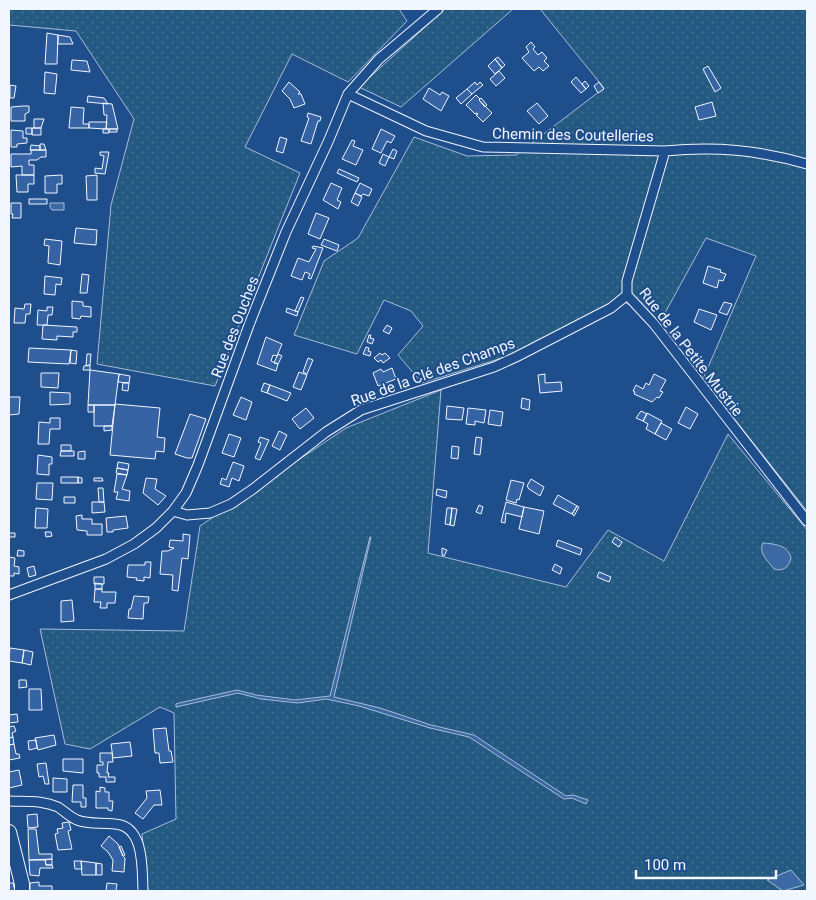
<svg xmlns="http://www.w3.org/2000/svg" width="816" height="900" viewBox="0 0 816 900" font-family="Roboto,sans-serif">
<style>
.grass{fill:url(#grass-dots);stroke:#a8bbd7}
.water{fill:#3b69a3;stroke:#a8bbd7}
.building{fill:#3563a3;stroke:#f2f6ff}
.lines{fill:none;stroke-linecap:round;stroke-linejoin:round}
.street-casing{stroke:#f2f6ff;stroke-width:11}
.primary-casing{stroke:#f2f6ff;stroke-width:16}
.street{stroke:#1f4e8c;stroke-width:9}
.primary{stroke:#1f4e8c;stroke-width:14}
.labels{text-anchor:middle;stroke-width:4;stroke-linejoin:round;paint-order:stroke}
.street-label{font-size:15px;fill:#f2f6ff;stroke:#1f4e8c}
</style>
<defs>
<pattern id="grass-dots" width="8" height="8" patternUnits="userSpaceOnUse" patternTransform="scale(1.25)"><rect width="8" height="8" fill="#245a82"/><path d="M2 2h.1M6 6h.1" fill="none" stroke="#447295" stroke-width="1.8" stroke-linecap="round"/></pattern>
</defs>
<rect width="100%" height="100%" fill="#1f4e8c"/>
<path class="grass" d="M9,9h390l8,12 -59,61 -56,-28 -47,93 55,26 -85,213 -118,-22 14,-159 23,-86 -58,-88 -67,-6z
M445,9h68l-112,98 -42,-20z
M540,9h267v502l-104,-132 53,-123 -50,-18 -46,84 -39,-22 -100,52 -99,31 -24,-28 25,-29 -12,-15 -27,-11 -27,54 -63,-19 30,-74 34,-23 56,-101 53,19 49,-1 88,-67z
M441,390l-13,163 138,34 42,-57 56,31 64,-127 79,96v361h-659l-6,-57 34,-15 -2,-106 -14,-6 -70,42 -25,-5 -25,-115 144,2 16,-105 146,-98z"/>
<path class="water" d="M50,203h14v7h-12l-2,-3z
M370,537h1l-37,160 46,11 51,17 43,10 92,61 7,-1 15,5 -2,4 -14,-6 -8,1 -95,-62 -39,-9 -71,-22 -33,-7 -28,4 -37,-4 -23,-6 -62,14v-3l3,-1 58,-13 19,5 39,5 35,-4z
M763,543c12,1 25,2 28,15 -2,9 -8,14 -17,11 -6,-8 -16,-16 -11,-26z
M791,870l13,15 -21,6 -16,-11z"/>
<path class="building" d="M47,33l11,2 -1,29h-12z
M58,35l12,2 3,7h-15z
M531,42l4,5 -2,2 5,6 4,-3 5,6 -3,3 5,5 -6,5 -4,-4 -5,4 -12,-13 7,-6 -3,-5z
M498,57l7,8 -3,3 -7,-9z
M495,59l7,9 -7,6 -7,-8z
M72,60l15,1 3,11 -19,-2z
M708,66l13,22 -6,4 -12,-23z
M499,71l6,7 -9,8 -6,-7z
M45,72l12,2 -2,20 -11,-1z
M576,77l10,12 -5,4 -10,-11z
M585,81l4,5 -3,3 -4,-5z
M289,82l11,10 -2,2h3l4,10 -11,4 -4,-9 -8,-8z
M475,82l2,3 3,-3 3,3 -11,9 -5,-5z
M599,82l5,7 -6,4 -4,-7z
M10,85l6,1 -2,12h-4z
M429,88l11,7 2,-3 7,4 -8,15 -18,-12z
M467,89l5,5 -11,10 -5,-6z
M476,95l4,4 -1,1 13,13 -9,9 -7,-7 2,-1 -2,-1 -1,1 -9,-9z
M88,96l16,2 4,6 -21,-2z
M481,98l6,7 -2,2 -6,-7z
M712,102l4,14 -17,4 -4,-13z
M103,103l9,1 6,25h-12l1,-14h-3z
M537,103l11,13 -9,8 -12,-13z
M23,106h6v6l-4,2v7h-14v-14z
M71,107l13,1 -1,16h6v4h-20z
M308,113l13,4 -1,4h-2l-7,23 -10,-3 8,-23 -2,-1z
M34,119h10l-3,9h-7z
M89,122h18l-1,7 -17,-1z
M26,128h6v6h-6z
M32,128h9v7h-9z
M103,129h6v4h-6z
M109,129h8v3h-8z
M381,129l14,7 -4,7 -4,-2 -6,12 -9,-4z
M11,130l12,1v7h4v5l-10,1v3h-6z
M280,137l7,2 -4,14 -7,-2z
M352,140l3,1 -2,5 10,4 -7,15 -14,-6z
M40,144h4l2,6h-6z
M31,145l9,1v4h-10z
M393,149l4,2 -3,8 -5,-2z
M31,150h15v7h-5l-4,3h-8v5h5v10h-12v-9l-11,1v-13h20z
M100,152h9l-4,22 -10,-1v-5l7,1 2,-13 -4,-1z
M383,154l6,3 -4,9 -6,-3z
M339,169l20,9 -2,4 -20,-9z
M16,175h18v9h-6v8h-11z
M62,175v9h-5v9h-12v-17z
M97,175v25h-10l-1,-24z
M331,183l11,5 -5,12 4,2 -3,7 -15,-9z
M360,183l12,6 -3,7 -6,-2 -2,2 -6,-3z
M355,193l7,4 -4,9 -7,-4z
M29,199h18v5h-18z
M11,203h10v15h-9l1,-4h-2z
M316,213l13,5 -9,21 -12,-5z
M76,228l21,2 -1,15 -22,-2z
M45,239l17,2 -2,24 -12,-2 1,-17 -5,-1z
M324,239l15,6 -2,6 -16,-6z
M313,246l10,2 -12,31 -3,-1 2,-4 -5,-2 -3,8 -11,-4 7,-18 11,4 7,-13 -4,-1z
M708,266l13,4 -1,2 6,2 -3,7 -4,-1 -2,8 -14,-5z
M82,274l7,1 -2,18h-7z
M45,276l17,2 -1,7 -5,-1 -1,11 -11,-1z
M301,297l3,1 -6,14 -3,-1z
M72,301l11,1v4l8,1v10l-10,-1 -1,3 -8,-1z
M724,302l8,2 -5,11 -8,-3z
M25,304h6l-1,10h-4l-1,9h-11l1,-15 9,1z
M47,307h6l-1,8h-4l-1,10h-10l1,-15 9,1z
M287,308l11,4 -1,4 -11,-4z
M699,309l18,6 -6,15 -17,-8z
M43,325l34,2v5h-4v5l-16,-1v4l-15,-1z
M387,325l5,3 -3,6 -6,-3z
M369,335h2l-1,3 4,1 -2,5 -5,-2z
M266,337l16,7 -5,12 -4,-1 -2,6 7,3 -2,7 -19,-7z
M366,347l3,1 -1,3 3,1 -1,4 -7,-2z
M29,348l42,2 -2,14 -41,-2z
M71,350l6,1 -1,13 -6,-1z
M380,353l2,2 3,-2 5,5 -7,5 -2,-3 -3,2 -4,-4z
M87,354h4l-1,11 -4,1z
M278,354l4,2 -4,8 -4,-1z
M308,358l5,2 -6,14 -4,-2z
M90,365v5h-7l1,-4z
M392,368l4,11 -18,7 -5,-13 8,-4 2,3z
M90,370l29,4 -4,31h-27z
M299,372l8,3 -6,15 -8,-3z
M41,373h18l-1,15 -17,-1z
M119,374l11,2 -1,7 -11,-1z
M545,374v9l16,-1 1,9 -22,2 -2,-18z
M654,374l12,6 -6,11 3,1 -4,6 -2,-1 -5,5 -18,-8 1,-2 -2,-1 3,-6 7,4 3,-6 3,2z
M123,383h6l-1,8 -6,-1z
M264,383l6,2 -3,8 -6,-2z
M270,385l21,8 -4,8 -20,-8z
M50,392l20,1v11l-20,1z
M9,397h11l-1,17 -10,1z
M241,397l11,5 -6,18 -13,-5z
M522,398l8,2 -1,10 -8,-2z
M115,404l45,4 -3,29 8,1 -1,14 -8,-1 -1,8 -45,-4z
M88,405h6v7h-6z
M94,405h21l-3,21h-18z
M447,406l17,2 -2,12 -16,-1z
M686,407l12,7 -8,15 -12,-6z
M306,408l8,10 -14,11 -8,-10z
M468,408l18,2 -2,13 -9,-2v4l-9,-1z
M490,410l13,2 -2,14 -13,-2z
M641,411l6,3 -4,7 -7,-3z
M647,413l15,8 -7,13 -9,-5 2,-5 -5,-3z
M190,414l16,5 -14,39h-5l-12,-4z
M50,418h10v11h-10l-1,15h-11l1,-22 11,1z
M661,423l11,6 -6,11 -11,-6z
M104,426h8v4l-8,1z
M279,431l8,4 -7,15 -8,-4z
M229,434l12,4 -7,19 -12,-4z
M260,437l9,3 -9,20 -5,-2 6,-15 -3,-1z
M476,437l6,1 -2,17 -6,-1z
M61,445h10v6h-10z
M452,446l7,1 -1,12 -7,-1z
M61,451h13v5h-14z
M85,451v8h-7v-7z
M38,455l14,2v7h-3v11l-12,-1z
M118,462l11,2 -1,6 -11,-2z
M233,462l11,4 -5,15 -7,-3 -3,9 -9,-3 2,-6 4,2z
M117,468l11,2 -1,5 -11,-2z
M117,474l10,1 -5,14 8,2 -1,10 -13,-2 2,-7h-4z
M61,477h17v6h-17z
M78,477l4,1v5h-4z
M94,478h8l1,3h-9z
M146,478l11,1 -2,10 11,7 -8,9 -15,-12z
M531,479l13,8 -4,9 -11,-7 -2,-3z
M511,480l13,3 -5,17 -2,-1 -1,4 -10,-3z
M37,483h16l-1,17 -16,-1z
M98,488h5l1,14h-5z
M437,489l10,2 -1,7 -10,-3z
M558,495l19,11 -5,8 -19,-10z
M64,497h11v6h-11z
M92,502h12l1,10 -13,1z
M506,502l18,5 -2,10 -16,-4 -1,10 -4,-1z
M479,505l4,2 -2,7 -5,-2z
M577,506l2,1 -5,9 -2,-2z
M524,507l20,4 -5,23 -20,-5z
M36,508l12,1 -1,19h-12z
M447,508h5l-2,17 -5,-1z
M452,508l5,1 -3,17 -4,-1z
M82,515v4h10v5h10v11h-15v-4l-10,-1 -1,-14z
M126,516l2,12 -15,2v2h-6l-1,-14z
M45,532h6l1,4 -6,1z
M9,533h6v4h-6z
M183,534l7,1 -2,24 -6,-1 -4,33 -6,-1 1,-15 -13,-1 2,-23h6l6,-3 -5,-1 1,-7 13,1z
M615,537l7,5 -3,5 -7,-5z
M558,540l24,9 -2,6 -24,-9z
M442,548l5,2 -3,6 -2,-1z
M18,550l6,1v5h-7z
M9,557l6,1 -1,8 5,1v7l-5,-1v3h-5z
M145,562h6l-1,16 -6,-1v4l-8,-1 1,-2 -10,-1 1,-12h17z
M555,564l7,4 -2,6 -8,-4z
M34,566l2,9 -7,2 -2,-9z
M599,572l12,5 -2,5 -12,-5z
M94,577h10v7h-10z
M95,583l7,1v5h-7z
M95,589h7v3h14l-1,11h-8v5h-7l1,-6h-7z
M134,596l15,1 -1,6h-4l-1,16 -15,-1 1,-9h2z
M72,600l2,21 -13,1v-21z
M10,648l14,2 -2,13 -13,-2z
M24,650l9,2 -2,13 -9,-2z
M19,680h7l1,7 -8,1z
M29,689h12l1,21h-13z
M17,714l1,8 -9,1v-8z
M14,726l2,5 -4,2 1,4 -4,1v-11z
M166,728l3,23h2l2,11 -13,1 -1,-10h-4l-2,-24z
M54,735l2,10 -18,5 -3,-12z
M13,737l1,7 -5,1v-7z
M36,740l1,8 -8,2 -1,-9z
M130,742l2,14 -19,2 -2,-14z
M14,744l2,10h3l1,4 -11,2v-15z
M100,753h12l1,9h-5l-1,11h2l-1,4h7v5h-9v-5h-7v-4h-2v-8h6v-3h-3z
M63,759h20v14l-20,-2z
M46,763l3,21h-4l-2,-8 -4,1 -2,-13z
M19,770l3,15 -13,3v-16z
M53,778l14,1v13h-14z
M73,785h10v13h3v9h-5v-5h-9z
M100,787l5,1v4h4v9h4l-1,10 -4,-1v-2h-12v-17l4,1z
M160,790l2,15h-8l-11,14 -8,-6 12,-15 -1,-7z
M37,814l1,13 -10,1 -1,-13z
M69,822l2,8 -3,1 4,18 -14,1 -3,-16 3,-1 -1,-4 6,-1 -1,-5z
M28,829h8l3,25h13v5l-23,1z
M109,836l9,8 5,12 2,2 -1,14 -12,-1 1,-11 -5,-8 -7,-6z
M121,846l4,9 -2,1 -4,-9z
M52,859v6h-6l-1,-5z
M29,860h16l1,5h6l1,3h-13l-1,8 -9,-1z
M74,861h7l1,8h-7z
M81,861l15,2v12h-14z
M96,863l6,1v11h-6z
M39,882v4h13v5h-22v-8z
M9,883h4l2,8h-6z
M107,883l10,1 -1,7h-10z"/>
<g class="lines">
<defs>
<path id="street" d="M348,94l78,37 57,16 182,4c50,-5 93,-1 142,13
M665,151l-38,130v14l27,29 153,197
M173,511l14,4 23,-2 21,-9 22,-15 73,-57 35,-22 133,-43 22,-10 95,-49 16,-13
M9,595l97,-36 28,-15 22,-16 17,-17 13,-18 12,-28 51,-140 37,-93 42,-90 20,-48 31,-35 59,-50
M9,801c17,1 33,-1 49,6 6,4 12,10 19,13 13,5 24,2 38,4 30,2 27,46 28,67"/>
<path id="primary" d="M9,832l13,52v7"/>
</defs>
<use href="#street" class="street-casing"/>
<use href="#primary" class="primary-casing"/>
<use href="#street" class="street"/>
<use href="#primary" class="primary"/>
</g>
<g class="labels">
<g class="street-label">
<text transform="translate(573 135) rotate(1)" y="5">Chemin des Coutelleries</text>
<text transform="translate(235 327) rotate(-69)" y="5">Rue des Ouches</text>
<text transform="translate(691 352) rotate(52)" y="5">Rue de la Petite Mustrie</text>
<text transform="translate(433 372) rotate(-20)" y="5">Rue de la Clé des Champs</text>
</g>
</g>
<rect width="816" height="900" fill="none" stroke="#f2f6ff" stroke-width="20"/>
<path d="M636 870v8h140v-8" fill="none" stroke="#f2f6ff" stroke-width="2.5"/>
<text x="644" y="870" font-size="15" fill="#f2f6ff" stroke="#1f4e8c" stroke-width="4" paint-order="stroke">100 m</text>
</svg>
